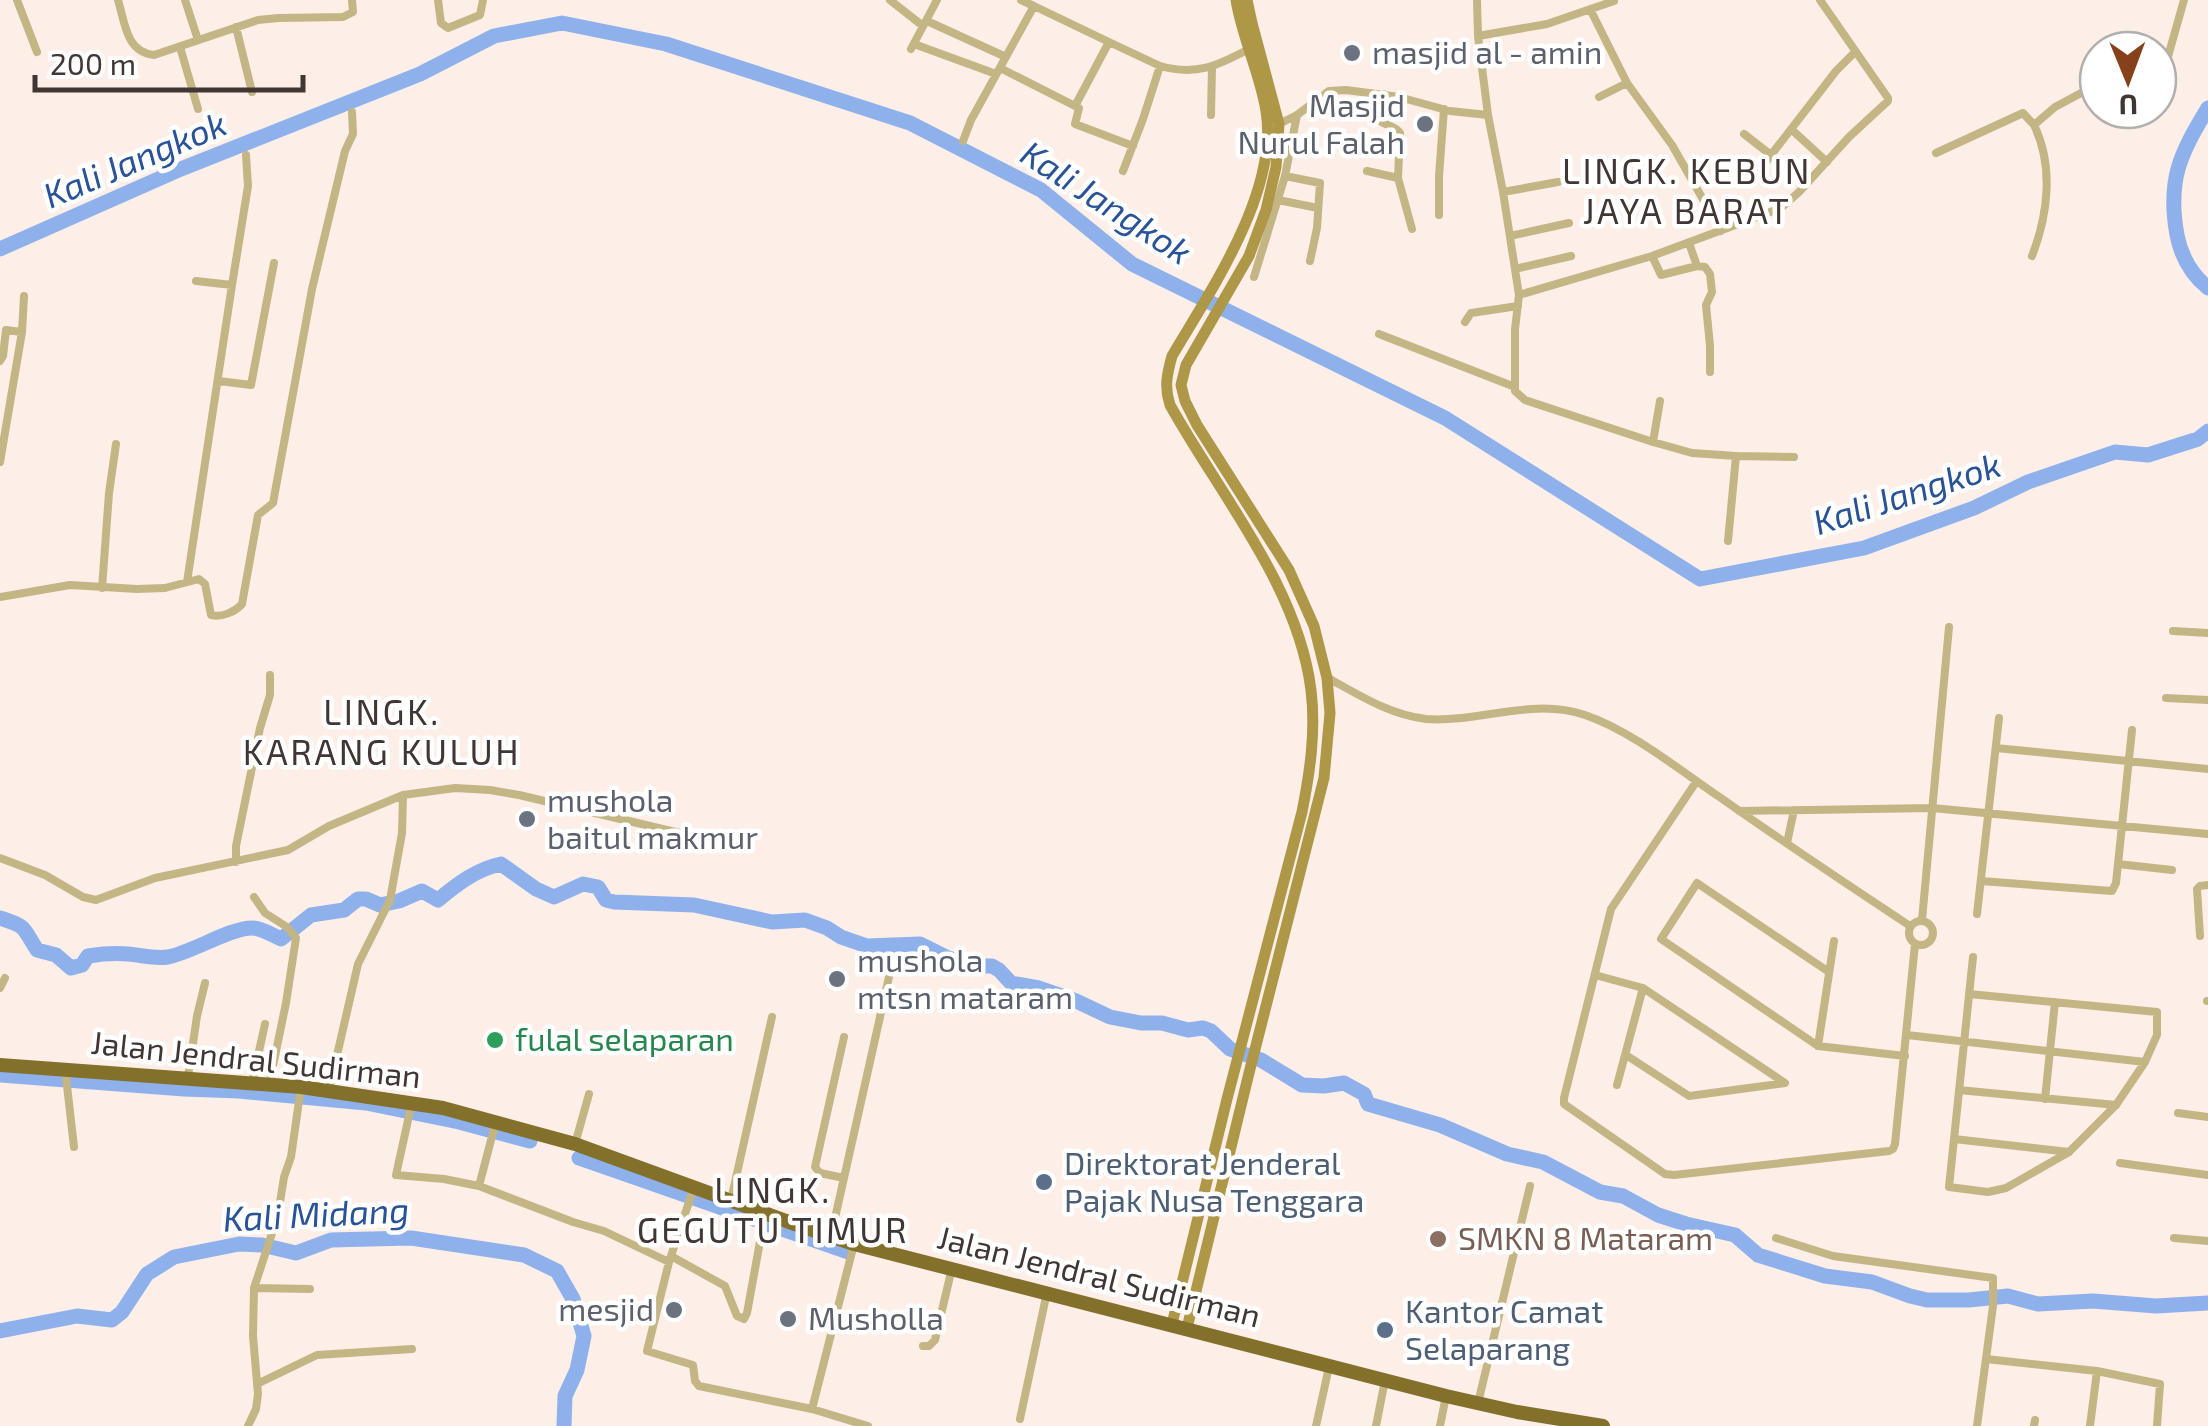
<svg xmlns="http://www.w3.org/2000/svg" width="2208" height="1426" viewBox="0 0 2208 1426" font-family="'Exo 2',sans-serif">
<style>
.lines{fill:none;stroke-linecap:round;stroke-linejoin:round}
.river{stroke:#8eb1eb;stroke-width:15}
.street{stroke:#c4b584;stroke-width:8}
.secondary{stroke:#ae9747;stroke-width:11}
.highway{stroke:#83702b;stroke-width:14}
.worship-dot{fill:#6b7280;stroke:#fff;stroke-width:4}
.leisure-dot{fill:#2e9e5b;stroke:#fff;stroke-width:4}
.service-dot{fill:#5c6f8a;stroke:#fff;stroke-width:4}
.education-dot{fill:#8d6e63;stroke:#fff;stroke-width:4}
.labels{text-anchor:middle;stroke-width:9;stroke-linejoin:round;paint-order:stroke}
.worship-label{font-size:32px;fill:#5b616d;stroke:#fff;text-anchor:start}
.leisure-label{font-size:32px;fill:#27864d;stroke:#fff;text-anchor:start}
.street-label{font-size:32px;fill:#403633;stroke:#fff}
.service-label{font-size:32px;fill:#4e5e75;stroke:#fff;text-anchor:start}
.education-label{font-size:32px;fill:#785e54;stroke:#fff;text-anchor:start}
.water-label{font-size:35px;font-style:italic;fill:#295297;stroke:#fff}
.neighbourhood-label{font-size:35px;letter-spacing:2.5px;fill:#403633;stroke:#fff}
</style>
<rect width="100%" height="100%" fill="#fdeee8"/>
<g class="lines">
<path class="river" d="M2208,108c-28,46 -41,72 -31,127 4,21 14,39 31,53
M0,249l181,-80 239,-95 74,-38 68,-13 104,21 244,79 131,67 91,74 313,154 255,161 164,-31 110,-40 54,-26 87,-30 33,3 50,-16 10,-8
M0,918c28,9 22,9 37,32l19,5 15,13 11,-3 6,-9c13,-2 27,-3 40,-2 14,1 25,5 40,3 25,-5 62,-29 84,-29 10,0 20,7 29,11l30,-24 33,-5 14,-11h8l14,6 19,-4 23,-10 16,9c19,-16 39,-31 63,-36l35,25 18,8 29,-13 15,3 8,13 8,2 80,3 78,17 33,-2 22,8 14,9 26,9 53,-2 28,14 28,8h16l7,4 12,13 28,5 35,12 36,17 31,6h21l26,7 15,-2 8,3 19,18 31,11 41,25 22,1 20,-3 20,11 4,10 72,21 67,29 36,8 57,30 23,4 35,19 28,9 49,11 23,20 67,21 47,6 38,14 17,4h42l39,-4 30,8 55,-3 63,5 52,-3
M0,1075l184,14 55,2 127,12 93,19 71,19
M579,1158l269,94
M0,1331l77,-15 35,4 10,-8 25,-38 27,-17 65,-13 23,1 34,8 35,-13 80,-2 113,17 33,16 16,28 11,37 -7,34 -12,26 -1,30"/>
<path class="street" d="M17,0l20,52
M118,0c7,23 8,52 36,55l104,-35 20,-2 65,-1 10,-5 -1,-12
M185,0l13,40
M438,0l3,23 7,5 32,-13 3,-15
M890,0l33,26
M1477,0l1,36 10,79 15,77 16,103 -4,34v62l10,9 128,42 39,11 44,3 58,1
M1034,6l75,36
M1590,9l37,74 45,62 49,86
M927,21l79,36
M236,27l16,65
M1478,36l69,-12 67,-23
M914,44l82,30
M180,47l18,62
M911,49l26,-49
M1000,68l79,40 -4,16 58,22
M2158,92l26,-92
M1384,94l-7,24c5,8 17,6 23,15l-2,45 14,51
M1599,97l28,-14
M1075,106l34,-64 51,24
M1211,115l1,-48
M1297,115l-12,61 35,7 -3,45 -7,33
M1268,126l11,-2 18,-9 32,-24 17,-1 53,7 51,14 38,4
M1791,129l36,33
M1744,134l27,21
M963,141l8,-21 63,-114 -13,-6
M1936,153l87,-40 11,12
M1123,171l20,-52 17,-53c36,10 57,0 89,-17
M1367,171l31,7
M1755,178l16,-23 65,-84 19,-19
M1503,192l55,-10
M1278,200l40,8
M1439,215v-39l5,-67
M1510,236l59,-13
M1652,256l9,19 36,-9 -8,-23
M2032,256c16,-41 22,-90 2,-131l21,-18 43,-23
M1697,266l8,1 5,7 2,18 -6,13 4,41v26
M1515,269l56,-13
M1254,277l31,-101
M232,285l16,-99 -2,-31
M1519,295l133,-39 129,-48 18,-16 50,-55 39,-36v-3l-68,-98
M1465,322l6,-9 47,-7
M1379,334l136,53
M0,361l3,-5 3,-26 16,2
M219,381l32,4 23,-122
M1653,442l7,-41
M0,462l22,-130 2,-36
M1728,541l8,-85
M187,582l45,-297 -36,-4
M102,588l7,-95 7,-49
M0,597l70,-12 67,4 28,-1 34,-9 6,5 6,31c10,3 24,-3 31,-11l16,-89 15,-12 39,-214 33,-138 8,-17 -1,-22
M2173,631l35,2
M1328,678c31,17 62,37 98,41 53,4 106,-22 159,-4 45,15 96,56 136,83 62,44 126,86 189,128
M2166,698l42,2
M1996,748l212,21
M1696,782l-85,127 -47,189v6l101,70 9,1 215,-24 4,-2 2,-5 20,-200
M1739,811l193,-3 276,26
M1787,843l7,-33
M0,858l45,17 38,22 13,3 59,-22 133,-28 41,-24 74,-31 52,-7 35,2 29,5 207,49
M236,862v-16l24,-118 10,-33v-20
M2118,864l54,6
M1981,881l131,10 4,-8 16,-153
M254,897l11,16 22,14 9,11 -10,65 -17,82
M1977,914l22,-196
M1922,920l27,-293
M1909 933a12 12 0 1 1 24 0a12 12 0 1 1-24 0Z
M2200,936l-3,-47 3,-3 8,-1
M1829,972l-132,-89 -36,56 157,107 87,10
M1595,975l48,13 142,95 -96,13 -63,-41
M0,988l5,-10
M1969,994l188,18v23l-12,27 -29,43 -47,47 -63,36 -18,4 -39,-5c8,-77 16,-154 24,-230
M2207,1001h1
M1907,1035l238,27
M844,1037l-29,130 5,6 24,5
M1818,1046l16,-105
M65,1068l9,79
M188,1077l9,-61 8,-33
M252,1083l13,-59
M1617,1085l26,-97
M329,1090l29,-126 32,-64 12,-67 1,-38
M1959,1090l157,15
M2045,1099l10,-97
M412,1102l-16,73 48,4 35,7 94,36 31,9 65,31
M2178,1113l30,4
M1954,1139l115,13
M575,1144l14,-50
M2120,1163l88,12
M479,1186l17,-65
M694,1187l-25,75 -22,89 46,14 2,16 4,5 113,23 56,17
M731,1200l41,-183
M831,1236l62,-277
M1776,1238l57,18 160,22v28l-16,120
M2174,1238l34,3
M671,1256l54,30 12,30 7,3 3,-6 18,-99
M254,1288l56,1
M923,1346h6l6,-6 17,-72
M1986,1359l111,12 -7,55
M2097,1371l63,13 -3,42
M257,1384l60,-29 95,-6
M1478,1403l52,-217
M812,1409l42,-165
M1020,1419l27,-127
M248,1426l8,-17 2,-15 -5,-58 1,-48 24,-73 6,-38 7,-20 10,-70
M1316,1426l13,-59
M1376,1426l9,-46
M1440,1426l6,-30
M2034,1426l1,-6"/>
<path class="secondary" d="M1172,1324l55,-225 75,-287c8,-40 14,-81 9,-122 -13,-104 -91,-195 -141,-285 -6,-18 -3,-31 2,-49 39,-66 107,-165 94,-245 -6,-38 -24,-73 -30,-111
M1187,1328l62,-255 75,-295 6,-65 -3,-35 -13,-52 -25,-56 -92,-145 -12,-24 -4,-16 5,-20 63,-109 17,-46 10,-43 3,-43 -27,-101 -5,-23"/>
<path class="highway" d="M0,1065l301,22 142,21 132,36 214,78 65,22 592,152 71,16 86,14"/>
</g>
<g class="worship-dot">
<circle cx="1352" cy="53" r="10"/>
<circle cx="1425" cy="124" r="10"/>
<circle cx="527" cy="819" r="10"/>
<circle cx="837" cy="979" r="10"/>
<circle cx="674" cy="1310" r="10"/>
<circle cx="788" cy="1319" r="10"/>
</g>
<circle class="leisure-dot" cx="495" cy="1040" r="10"/>
<g class="service-dot">
<circle cx="1044" cy="1182" r="10"/>
<circle cx="1385" cy="1330" r="10"/>
</g>
<circle class="education-dot" cx="1438" cy="1239" r="10"/>
<g class="labels">
<g class="worship-label">
<text x="1372" y="64">masjid al - amin</text>
<text x="1405" y="117" text-anchor="end">Masjid<tspan x="1405" dy="37">Nurul Falah</tspan></text>
<text x="547" y="812">mushola<tspan x="547" dy="37">baitul makmur</tspan></text>
<text x="857" y="972">mushola<tspan x="857" dy="37">mtsn mataram</tspan></text>
<text x="654" y="1321" text-anchor="end">mesjid</text>
<text x="808" y="1330">Musholla</text>
</g>
<g class="leisure-label">
<text x="515" y="1051">fulal selaparan</text>
</g>
<g class="street-label">
<text transform="translate(256 1060) rotate(6)" y="11">Jalan Jendral Sudirman</text>
<text transform="translate(1099 1277) rotate(14)" y="11">Jalan Jendral Sudirman</text>
</g>
<g class="service-label">
<text x="1064" y="1175">Direktorat Jenderal<tspan x="1064" dy="37">Pajak Nusa Tenggara</tspan></text>
<text x="1405" y="1323">Kantor Camat<tspan x="1405" dy="37">Selaparang</tspan></text>
</g>
<g class="education-label">
<text x="1458" y="1250">SMKN 8 Mataram</text>
</g>
<g class="water-label">
<text transform="translate(135 160) rotate(-23)" y="12">Kali Jangkok</text>
<text transform="translate(1106 203) rotate(33)" y="12">Kali Jangkok</text>
<text transform="translate(1907 494) rotate(-18)" y="12">Kali Jangkok</text>
<text transform="translate(316 1215) rotate(-3)" y="12">Kali Midang</text>
</g>
<g class="neighbourhood-label">
<text x="1687" y="184">LINGK. KEBUN<tspan x="1687" dy="40">JAYA BARAT</tspan></text>
<text x="382" y="725">LINGK.<tspan x="382" dy="40">KARANG KULUH</tspan></text>
<text x="773" y="1203">LINGK.<tspan x="773" dy="40">GEGUTU TIMUR</tspan></text>
</g>
</g>
<g transform="translate(2128 80) rotate(179)"><circle r="48" fill="#ffffff" stroke="#b3afad" stroke-width="2.5"/>
<path d="M0-8L18 38L0 25L-18 38Z" fill="#86401a"/>
<text y="-15" font-size="28" font-weight="bold" text-anchor="middle" fill="#403633">U</text>
</g>
<path d="M35 75v15h268v-15" fill="none" stroke="#403633" stroke-width="5"/>
<text x="50" y="75" font-size="30" fill="#403633" stroke="#ffffff" stroke-width="8" paint-order="stroke">200 m</text>
</svg>
